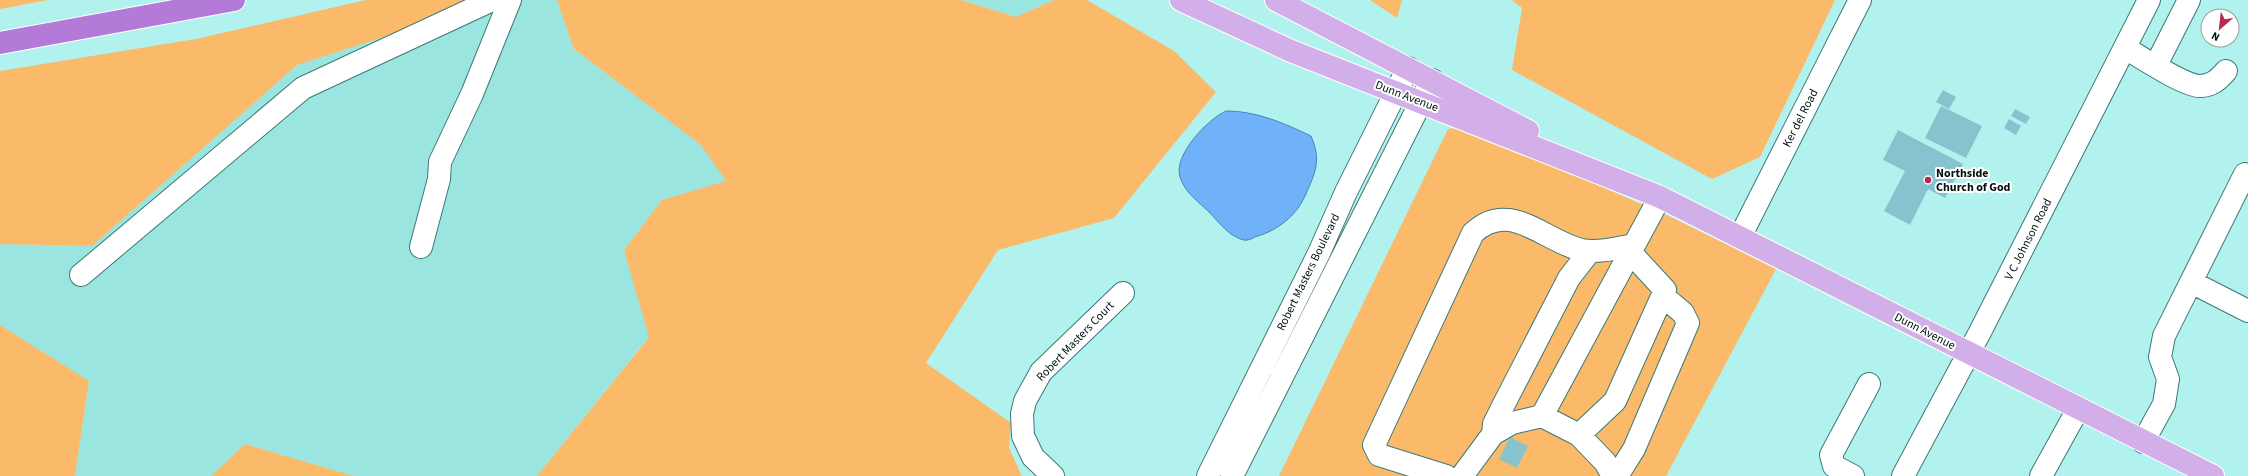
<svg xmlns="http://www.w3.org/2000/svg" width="2248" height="476" viewBox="0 0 2248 476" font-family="'Source Sans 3',sans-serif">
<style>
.built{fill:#9be5e1}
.green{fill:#faba69}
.water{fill:#6fb2f9;stroke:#4e82b3}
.building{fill:#87c3cf}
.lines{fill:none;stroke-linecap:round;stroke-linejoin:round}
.minor-casing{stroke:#3b7976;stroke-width:24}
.major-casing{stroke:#fff;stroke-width:24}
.highway-casing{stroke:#fff;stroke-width:24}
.minor{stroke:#fff;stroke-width:22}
.major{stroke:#d2afe8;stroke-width:22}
.highway{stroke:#b47ad8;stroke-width:22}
.poi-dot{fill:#ba294f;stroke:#fff;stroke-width:1.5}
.labels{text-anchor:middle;stroke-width:4;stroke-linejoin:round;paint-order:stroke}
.street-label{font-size:12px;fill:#001110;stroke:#fff}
.poi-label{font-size:12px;font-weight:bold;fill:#001110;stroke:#fff;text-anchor:start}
</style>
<rect width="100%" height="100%" fill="#b2f2ee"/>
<path class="built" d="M463,0h94l17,49 127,96 26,36 -65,19 -38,50 25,86 -112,140h-183l-109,-32 -34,32h-136l14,-94 -89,-57v-81l92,2 205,-181 139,-45z
M961,0h93l-38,17z"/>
<path class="green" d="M0,0h48l-48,9z
M366,0h97l-27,20 -139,45 -205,181 -92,-2v-173l196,-32z
M557,0h404l55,17 38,-17h33l87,51 42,41 -102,126 -116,32 -72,113 85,60 -2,25 13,28h-485l112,-139 -25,-87 38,-50 64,-19 -25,-36 -127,-96z
M1370,0h32l-5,18z
M1512,0h323l-75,157 -48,22 -200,-109 10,-62z
M1455,128l104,40 114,50 103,51 -110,207h-387l169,-347z
M0,325l89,56 -14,95h-75z
M245,444l109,32h-143z"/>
<path class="water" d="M1226,111c30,0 58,12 85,25 11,25 4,37 -6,60 -9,20 -27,34 -47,40 -5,1 -8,5 -14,4 -15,-3 -26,-19 -35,-28 -11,-11 -24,-19 -29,-35 -7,-22 28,-58 46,-66z"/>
<path class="building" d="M1943,90l13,7 -7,12 -13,-7z
M1941,106l41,20 -16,32 -41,-20z
M2015,109l15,8 -4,7 -15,-8z
M2009,119l12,7 -5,9 -12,-7z
M1898,130l65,34 -18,34 -17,-9 -18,36 -26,-14 21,-40 -22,-11z
M1510,437l18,9 -11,22 -18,-9z"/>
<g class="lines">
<defs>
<path id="minor" d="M2125,48c16,9 59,38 75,38 12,0 19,-7 26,-15
M2156,65l33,-65
M1740,237l120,-237
M421,247l18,-68 1,-17 32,-68 38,-94
M81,275l222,-187 189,-88
M2191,282l57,29
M1542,416l118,-219
M1493,434l1,-10 10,-20 65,-126 21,-27
M1579,435l36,-34 50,-111 -35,-38
M2143,442l21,-38 4,-25 -8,-22 4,-21 81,-162 3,1
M1053,476l-20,-19 -10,-21 -1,-22 3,-13 16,-29 82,-79
M1208,476l111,-223 27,-61 62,-124
M1232,476l200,-396
M1446,476l-67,-21 -5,-10 99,-212c37,-35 72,9 109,17 17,3 35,-2 52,-5
M1462,476l31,-42 19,-11 30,-7 37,19 26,27 8,14
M1617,476l17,-27 54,-126 -5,-10 -20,-17
M1853,476l-19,-10 -3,-11 38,-71
M1903,476l77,-144 169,-332
M2041,476l37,-67"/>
<path id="major" d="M1181,0l110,51 369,146 553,279
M1276,0l252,131"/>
<path id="highway" d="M0,43l234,-43"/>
</defs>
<use href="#minor" class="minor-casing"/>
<use href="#major" class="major-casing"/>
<use href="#highway" class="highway-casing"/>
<use href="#minor" class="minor"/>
<use href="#major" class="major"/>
<use href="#highway" class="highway"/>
</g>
<circle class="poi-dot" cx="1928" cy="180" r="4"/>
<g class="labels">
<g class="street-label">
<text transform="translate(1407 96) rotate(21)" y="4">Dunn Avenue</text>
<text transform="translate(1800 118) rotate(-63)" y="4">Ker del Road</text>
<text transform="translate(2028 239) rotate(-63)" y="4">V C Johnson Road</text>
<text transform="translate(1308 272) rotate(-64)" y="4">Robert Masters Boulevard</text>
<text transform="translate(1925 331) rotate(27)" y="4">Dunn Avenue</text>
<text transform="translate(1075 341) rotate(-46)" y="4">Robert Masters Court</text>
</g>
<g class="poi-label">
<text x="1936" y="177">Northside<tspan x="1936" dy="14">Church of God</tspan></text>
</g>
</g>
<g transform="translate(2220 28) rotate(208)"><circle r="19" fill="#ffffff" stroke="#99a09f"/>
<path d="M0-3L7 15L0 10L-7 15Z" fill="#ba294f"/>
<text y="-6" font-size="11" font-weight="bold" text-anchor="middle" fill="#001110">N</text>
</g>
</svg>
